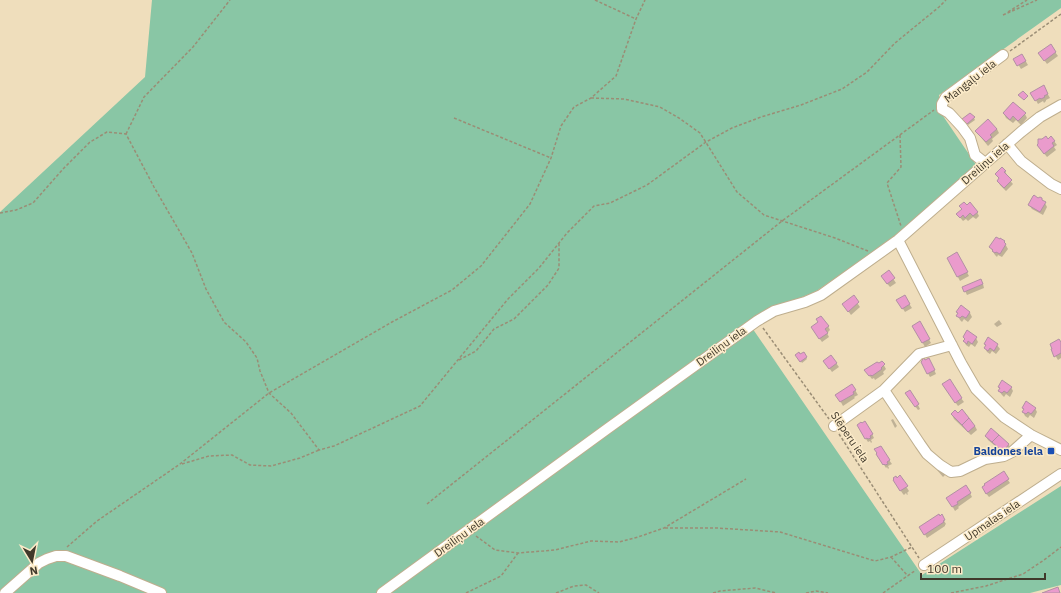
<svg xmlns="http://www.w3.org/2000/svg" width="1061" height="593" viewBox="0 0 1061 593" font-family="'IBM Plex Sans',sans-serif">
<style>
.green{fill:#89c6a5}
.shadow{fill:#0003}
.building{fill:#ea9bcc;stroke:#b290a4}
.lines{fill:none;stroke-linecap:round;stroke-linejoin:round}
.minor-casing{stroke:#beae8e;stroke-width:12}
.path{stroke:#9a8d75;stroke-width:1.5;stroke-dasharray:3 2;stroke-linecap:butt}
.minor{stroke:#fff;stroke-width:10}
.transit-dot{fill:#1a4fb4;stroke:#fcebc9;stroke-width:1.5}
.labels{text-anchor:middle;stroke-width:3;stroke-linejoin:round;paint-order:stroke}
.street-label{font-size:11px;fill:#40392b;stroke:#fcebc9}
.transit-label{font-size:11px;font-weight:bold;fill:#164399;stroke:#fcebc9;text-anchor:end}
</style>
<rect width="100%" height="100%" fill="#efdebc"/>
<path class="green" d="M152,0h909v8l-122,87 2,18 36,53 -83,72 -79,54 -36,14 -31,16 174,253 139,-89v99l-31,8h-1030v-381l145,-135z"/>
<path class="shadow" d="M1055,52l3,4 -11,8 -5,-7z
M1022,55l6,10 -7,4 -6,-10z
M1043,86l7,12 -4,2v1l-2,2 -1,-2 -5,3 -6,-11z
M1013,103l12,11 2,4 -6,7 -5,-5 -3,3 -7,-5 -2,-4z
M974,118l1,2 -7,5 -3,-4z
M997,129l2,4 -7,6 1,2 -5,5 -9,-11z
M1048,140l6,1 3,4 -3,2 2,3 -9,7 -9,-11z
M1005,171l2,4 -1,1 7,8 -7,7 -6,-6 -2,-4 2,-2 -4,-5z
M1045,203l2,4 -4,8 -11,-6 -3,-4z
M977,212l2,4 -3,3 -3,-2 -5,4 -2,-2 -3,2 -6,-7z
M1004,242l4,7 -6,8 -4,-2 -1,2 -2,-2 -5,-8z
M957,254l12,22 -9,5 -12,-23z
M888,271l8,12 -6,4 -6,-7z
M983,284l1,4 -17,7 -2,-4z
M904,296l8,12 -7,4 -7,-11z
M853,297l7,10 -9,8 -5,-7z
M961,307l9,6 2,4 -4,5 -4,-3 -2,3 -2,-2 -2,-4z
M999,320l3,4 -5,3 -3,-3z
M920,323l11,20 -6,4 -12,-21z
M828,326l2,4 -3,3 2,4 -7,5 -8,-11z
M976,338l2,4 -3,5 -4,-3 -2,3 -3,-2 -2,-4 1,-2z
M985,344l12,1 3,4 -4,5 -4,-3 -2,3 -3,-2 -2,-4 1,-2z
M1061,344v14l-3,2 -6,-10z
M803,353l4,6 -5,4 -5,-8h3z
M929,359l7,15 -6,3 -8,-14z
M882,362l4,7 -3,3 1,2 -9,6 -1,-2 -2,1 -4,-5z
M836,363l3,4 -7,5 -5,-7z
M852,385l6,10 -4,2 1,1 -12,8 -6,-11z
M999,387h12l2,4 -3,6 -4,-3 -2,3 -2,-2 -3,-4 1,-2z
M945,388l16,10 3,4 -6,4z
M909,398l9,7 2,4 -2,1z
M1023,408h12l2,4 -3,6 -4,-3 -2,3 -3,-2 -2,-4 1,-2z
M952,415l23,11 2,4 -6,5 -17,-16z
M893,419l4,7 -2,2 -4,-8z
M860,430l12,4 2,4 -3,2 1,2 -1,1 -1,-2 -2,1z
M991,430l18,15 2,4 -5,6 -18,-15 -2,-4z
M877,454h1l11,6 3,4 -4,2 1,2 -1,1 -1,-2 -1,1z
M939,468l6,7 -2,2 -6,-7z
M1003,473l7,10 -21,14 -4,-5z
M900,477l9,14 -2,2 1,1 -1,1 -1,-2 -2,2 -1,-1 -7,-10z
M970,493l2,4 -14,10 1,1 -4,3 -5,-9z
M941,516l5,8 -1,1v1l-18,12 -6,-11z"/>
<path class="building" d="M1051,44l5,8 -12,9 -6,-8z
M1022,54l4,7 -9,5 -4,-7z
M1044,85l4,9 -4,2 1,1 -4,2 -1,-1 -5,3 -5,-8z
M1023,91l5,5 -4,4 -6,-5z
M1013,102l13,11 -8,8 -5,-5 -3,4 -7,-7z
M970,113l5,4 -8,7 -5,-5z
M988,119l9,10 -7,6 2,2 -6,5 -11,-11z
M1046,136l2,3 3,-3 4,5 -3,2 2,3 -10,8 -7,-9 1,-1v-5h4z
M1002,167l4,4 -2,1 8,8 -8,8 -7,-7 2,-3 -4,-4z
M1034,195l4,3 2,-1 2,1v2l4,2 -6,10 -12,-7 5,-9z
M964,202l3,3 3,-3 8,10 -5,4 -3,-3 -5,5 -2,-3 -3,3 -4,-4 6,-5 -3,-3z
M996,237l4,2v-1l5,3 -1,1 2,2 -6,10 -4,-2 -1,1 -3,-2 1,-1 -4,-3z
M957,252l11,20 -11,5 -10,-19z
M889,270l6,8 -8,6 -6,-8z
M981,279l2,5 -19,8 -2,-5z
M854,295l5,7 -11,10 -6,-8z
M905,295l5,9 -8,5 -6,-9z
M961,305l9,7 -4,6 -4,-2 -2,2 -4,-2 2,-3 -2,-1z
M821,316l8,10 -4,3 3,4 -9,6 -8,-12 7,-5 -2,-3z
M920,321l10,18 -8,4 -10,-17z
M967,330l10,7 -5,7 -4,-3 -1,3 -4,-3 2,-2 -2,-2z
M988,337l10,7 -4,7 -4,-3 -2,3 -4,-3 2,-3 -2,-1z
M1059,339l2,3v11l-7,4 -3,-8h1l-2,-5z
M799,352l1,2 4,-2 3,5 -7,5 -5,-7z
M831,355l6,8 -8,6 -6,-8z
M924,358l1,2 4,-2 6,12 -8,4 -6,-12 1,-1v-1z
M882,361l3,3 -4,4 1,1 -10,7 -1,-1 -2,1 -5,-6 13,-8 2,1z
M950,379l12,19 -7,5 -13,-19z
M1002,380l10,7 -5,6 -3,-2 -2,2 -4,-2 2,-3 -2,-1z
M852,384l4,6 -3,2 1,2 -14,8 -5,-7z
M910,390l9,14 -4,3 -10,-14z
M1026,401l10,7 -5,6 -3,-2 -2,2 -4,-2 2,-3 -2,-1z
M962,409l7,9 -7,7 -11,-11 4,-4 3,3z
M969,418l6,8 -7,6 -6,-7z
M865,421l8,13 -3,2 1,2 -3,1 -1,-1 -2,1 -8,-14 4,-3 1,1z
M991,428l8,7 -7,7 -7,-6z
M999,435l10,9 -6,8 -11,-10z
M881,446l9,14 -3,2 1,2 -3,1 -1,-1 -1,1 -7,-11 1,-1 -3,-4z
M1004,471l5,8 -23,15 -4,-7 3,-2 -1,-1z
M900,475l8,11 -8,5 -7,-11 1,-1 -1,-1 3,-2 1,2z
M966,485l5,8 -14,9 1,2 -6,3 -6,-9z
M939,514l1,2 2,-2 3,6 -2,1 1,1 -20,13 -5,-8z
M1058,587l2,6h-18z"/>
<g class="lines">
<defs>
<path id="minor" d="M1007,144l14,17 30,23 10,5
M985,163l-10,-8 -5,-17 -8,-11 -13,-14 -7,-4v-5l4,-7 57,-42
M898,240l63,123 15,26 28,28 27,18 30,15
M884,390l36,54 7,10 13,11 11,7 9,-1 25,-12 19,-3 8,-4 19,-17
M834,426l50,-36 35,-36 33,-9
M924,565l137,-91
M5,593l34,-30 8,-4 9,-3h10l54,20 41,17
M382,593l225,-164 150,-108 17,-10 31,-9 16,-7 77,-55 123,-108 19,-15 21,-12"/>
</defs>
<use href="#minor" class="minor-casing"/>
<path class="path" d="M595,0l41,19
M1008,12l19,-12
M1003,15l34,-15
M1010,51l51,-37
M591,98l33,1 36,8 19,11 21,15 37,59 27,23 71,23 33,13
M454,118l97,40
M126,134l18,-37 49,-50 37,-47
M900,135l1,32 -14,16 14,43
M0,213l16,-3 17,-7 31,-35 26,-26 17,-10 19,2 28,53 38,66 14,36 18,33 22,20 11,16 3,13 9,22 22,20 28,37 15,-4 86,-40 88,-107 31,-31 28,-35 27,-27 16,-3 37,-18 59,-43 26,-14 29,-11 40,-12 41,-16 25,-17 28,-29 44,-36 7,-7
M763,328l66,91
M459,360l17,-9 18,-22 20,-10 34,-34 11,-17v-25
M839,434l80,124
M182,464l27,-8 23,-1 18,10 21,1 29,-8 19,-8
M427,504l355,-283 152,-111
M665,528h52l63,4 95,29 16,-4 21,-10
M476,536l19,14 23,3 37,-3 36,-9 28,1 19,-5 26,-9 82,-49
M67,547l30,-26 83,-57 89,-71 123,-71 60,-32 29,-24 49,-62 21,-46 10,-32 13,-19 17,-9 25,-22 20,-57 9,-19
M891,557l17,19
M466,593l35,-17 17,-23
M556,593l18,-7 12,-1 13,8
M713,593l7,-2 35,-3 21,5
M806,593l10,-2 12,2
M883,593l33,-23
M951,593l35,-7 37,-12 21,-14 17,-13"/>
<use href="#minor" class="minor"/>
</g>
<rect class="transit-dot" x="1047" y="447" width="8" height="8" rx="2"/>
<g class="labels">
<g class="street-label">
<text transform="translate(970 81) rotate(-38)" y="4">Mangaļu iela</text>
<text transform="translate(985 163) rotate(-41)" y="4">Dreiliņu iela</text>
<text transform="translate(721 346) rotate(-36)" y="4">Dreiliņu iela</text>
<text transform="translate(850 437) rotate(56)" y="4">Slēperu iela</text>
<text transform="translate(992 520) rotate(-34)" y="4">Upmalas iela</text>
<text transform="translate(459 537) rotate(-36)" y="4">Dreiliņu iela</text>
</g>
<g class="transit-label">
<text x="1043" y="455">Baldones iela</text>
</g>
</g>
<g transform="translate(32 561) rotate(170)" stroke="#fcebc9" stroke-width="3" paint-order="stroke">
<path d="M0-3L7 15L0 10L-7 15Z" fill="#40392b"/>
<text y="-6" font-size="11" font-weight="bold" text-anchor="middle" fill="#40392b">N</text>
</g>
<path d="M921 573v6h124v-6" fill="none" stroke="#40392b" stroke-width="2"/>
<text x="927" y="573" font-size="12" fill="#40392b" stroke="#fcebc9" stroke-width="3" paint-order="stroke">100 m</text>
</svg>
